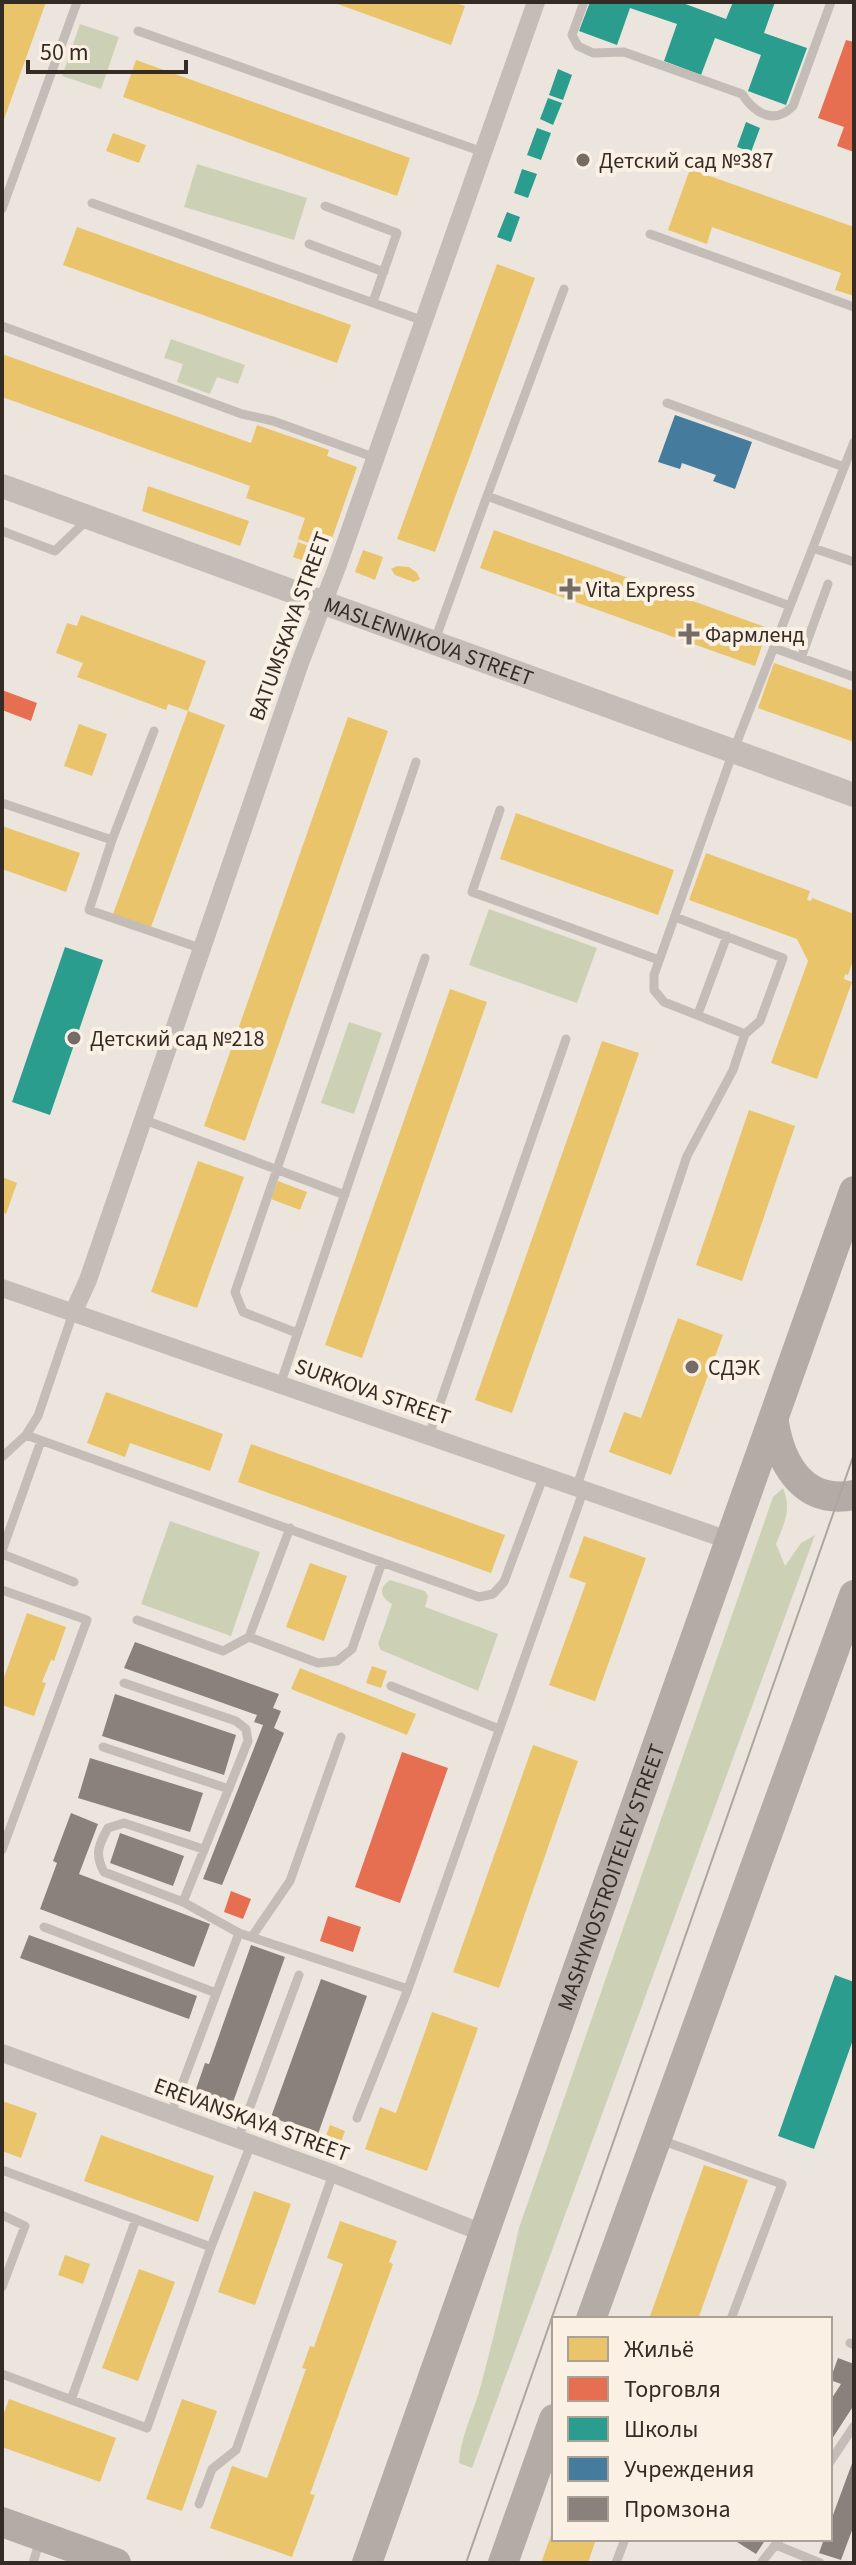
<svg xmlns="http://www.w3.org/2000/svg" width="856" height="2565" viewBox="0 0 856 2565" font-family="'Source Sans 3',sans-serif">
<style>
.green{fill:#ccd1b6}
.homes{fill:#e9c46a}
.shops{fill:#e76f51}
.schools{fill:#2a9d8f}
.public{fill:#457b9d}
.industry{fill:#8a817c}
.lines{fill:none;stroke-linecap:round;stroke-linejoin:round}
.service{stroke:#c4bdb7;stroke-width:9}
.minor{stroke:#c4bdb7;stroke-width:18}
.tertiary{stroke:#c4bdb7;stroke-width:24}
.primary{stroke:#b3aca6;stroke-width:30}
.tram{stroke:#aca6a1;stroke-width:2}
.poi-dot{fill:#756c65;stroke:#faf0e3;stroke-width:3}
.labels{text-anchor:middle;stroke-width:8;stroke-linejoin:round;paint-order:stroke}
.poi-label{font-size:22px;fill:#352b25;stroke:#faf0e3;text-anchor:start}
.street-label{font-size:22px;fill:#352b25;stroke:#faf0e3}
</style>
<rect width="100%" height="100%" fill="#ece5dd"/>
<path class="green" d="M80,24l39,13 -18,52 -39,-13z
M197,164l110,34 -13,42 -110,-33z
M171,339l74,26 -7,19 -21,-7 -7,17 -33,-12 6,-18 -19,-6z
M489,909l108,39 -20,55 -108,-38z
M349,1022l33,11 -28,81 -33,-11z
M783,1488c9,21 1,36 -7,56l9,22 16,-23 14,-8 -343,933 -13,-5c2,-29 15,-51 22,-78 14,-52 26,-105 38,-157l254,-731z
M170,1521l90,31 -29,84 -90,-32z
M390,1580l35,11 3,5 -3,11 73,27 -20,57 -97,-41 -3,-6 14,-40c-12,-7 -14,-16 -2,-24z"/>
<path class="homes" d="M3,2h43l-44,123v-120z
M332,2h120l13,4 -14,39z
M136,60l274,98 -13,38 -274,-99z
M113,133l33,12 -7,18 -33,-12z
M690,169l164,58v69l-19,-6 6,-17 -129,-46 -5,17 -39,-14z
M77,227l274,98 -14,38 -274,-98z
M497,264l38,14 -100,274 -38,-13z
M2,354l249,89 6,-18 72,25 -2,6 30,11 -29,83 -30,-11 7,-21 -59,-20 4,-12 -248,-89z
M148,486l101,35 -9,25 -98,-35z
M494,530l274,98 -13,38 -275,-98z
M298,542l25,10 -5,14 -25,-9z
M363,550l20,7 -8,23 -20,-8z
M397,566l12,1 8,6 3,6 -6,3 -19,-7 -4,-6z
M81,615l125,46 -18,50 -20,-7 -2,6 -89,-33 6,-14 -27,-10 11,-30 10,3z
M774,663l80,28v51l-96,-34z
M188,711l37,14 -74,202 -38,-13z
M348,717l40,14 -143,410 -41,-15z
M79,724l28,10 -15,42 -28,-10z
M516,813l158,57 -16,45 -158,-56z
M2,826l78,27 -14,39 -64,-23z
M706,853l104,38 -3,9 4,1 1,-3 42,16v44l-6,17 -3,-1 -1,5 8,3 -35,97 -46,-16 37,-102 -11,-22 -108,-39z
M450,989l37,13 -125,356 -37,-13z
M602,1041l37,12 -127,360 -37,-13z
M749,1110l46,16 -53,155 -46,-16z
M198,1161l46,16 -47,131 -46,-16z
M2,1177l15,6 -11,31 -4,-2z
M278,1181l29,11 -7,18 -29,-11z
M678,1318l45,17 -52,140 -62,-23 15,-40 17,6z
M106,1392l117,42 -13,37 -80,-28 -5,14 -38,-14z
M251,1444l254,91 -14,38 -253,-91z
M584,1536l62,22 -51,143 -46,-16 37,-102 -17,-6z
M310,1563l37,13 -23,65 -38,-14z
M27,1613l39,14 -12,34 -3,-1 -9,22 4,1 -12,33 -32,-11v-22z
M372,1666l15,5 -6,17 -15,-5z
M300,1668l116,46 -9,21 -116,-46z
M533,1745l45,16 -79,227 -46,-16z
M432,2012l46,16 -51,143 -62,-22 15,-42 16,6z
M2,2101l35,12 -16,45 -19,-7z
M330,2125l15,6 -6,16 -15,-6z
M101,2135l113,41 -16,46 -114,-41z
M704,2165l44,15 -50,139h-49z
M254,2191l37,13 -36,101 -37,-13z
M340,2221l57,20 -8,21 4,2 -83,230 5,1 -23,62 -82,-29 22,-62 35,12 39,-109 -4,-1 8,-22 4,1 29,-83 -16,-6z
M65,2255l25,9 -7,20 -25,-9z
M139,2269l36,13 -37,99 -36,-13z
M9,2399l107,39 -16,44 -98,-35v-28z
M182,2399l35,12 -35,100 -36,-12z
M554,2527v12h42l-8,24h-47z"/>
<path class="shops" d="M846,40l8,2v110l-17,-6 7,-19 -26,-9z
M2,690l35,13 -6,18 -29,-11z
M402,1752l46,16 -48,135 -45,-16z
M231,1891l20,8 -8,20 -19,-7z
M328,1916l33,11 -8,25 -33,-11z"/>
<path class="schools" d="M590,2h90l46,17 7,-17h42l-11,31 43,15 -21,57 -38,-14 13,-36 -46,-17 -14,37 -37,-14 13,-37 -47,-16 -13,37 -38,-14z
M558,69l14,6 -9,25 -14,-5z
M548,98l14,5 -9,22 -13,-6z
M746,122l14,6 -9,24 -14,-5z
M537,128l14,5 -10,27 -14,-5z
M522,169l15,5 -9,24 -14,-5z
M507,212l13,5 -9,25 -14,-5z
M65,947l38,13 -53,155 -38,-13z
M835,1975l19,7v55l-40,112 -36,-13z"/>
<path class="public" d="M675,415l77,27 -17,47 -22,-8 3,-6 -34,-12 -2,6 -22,-7z"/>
<path class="industry" d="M135,1642l144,52 -6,14 8,3 -7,17 10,5 -62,152 -19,-6 60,-154 -9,-3 3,-7 -133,-47z
M115,1694l121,41 -12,40 -122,-39z
M90,1758l113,35 -13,39 -112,-34z
M71,1813l27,11 -19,50 131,50 -16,43 -154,-58 17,-46 -4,-2z
M120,1833l64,23 -11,30 -63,-23z
M29,1935l168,61 -8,23 -169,-61z
M251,1945l34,12 -53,148 -37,-13 10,-29 4,1z
M321,1979l46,17 -49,138 -47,-17z
M838,2358l16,6v41l-24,37v-41l11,-17 -11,-4z
M854,2458v67l-13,35 -22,-7 5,-14h6v-16z
M738,2539h28l-10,15 -19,-12z"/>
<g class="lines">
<path class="service" d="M584,2l-12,33 6,11 15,7 31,-1 118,42c13,20 33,31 51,12l38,-104
M138,31l345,121
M92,203l332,118
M325,206l72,27 -24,69
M2,209l75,-207
M650,234l204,73
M309,244l75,28
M564,289l-77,207 303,110
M2,326l240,88 31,7 103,37
M667,403l177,64
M2,531l53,20 32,-31
M813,548l41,14
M434,643l53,-147
M774,648l80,29
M801,658l27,-74
M154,731l-42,109 -23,70 111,38
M2,803l110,37
M500,810l-28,82 187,68
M698,1014l29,-78
M745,1034l-81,-32 -10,-12v-15l79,-223 121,-310
M142,1119l203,76
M297,1333l-54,-21 -8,-20 181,-530
M280,1385l145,-427
M26,1435l453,162 14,-3 11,-12 40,-107
M429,1435l137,-396
M2,1457l24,-22 12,-19 35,-103
M577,1486l110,-330 46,-86 12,-36 15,-13 23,-63 -108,-41
M290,1528l-41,109 69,26 19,-2 15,-12 30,-87
M2,1551l39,-110
M2,1554l72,28
M2,1590l85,30 -85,230
M137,1620l86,31 26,-14
M124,1683l112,38 10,8 2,12 -65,161
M391,1686l108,43
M103,1747l126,42
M203,1849l-79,-26 -16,5c-9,16 -14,26 -4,44l79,30 56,31 169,56
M44,1927l172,66
M253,1935l37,-54 51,-144
M171,2114l68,-181
M357,2118l51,-129 176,-500
M238,2139l61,-164
M661,2140l121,44 -51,135
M2,2170l209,77
M2,2215l23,11 -23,61
M850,2343l4,2
M2,2374l145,54 64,-181 40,-103
M71,2400l65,-181
M830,2462l24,-36
M199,2504l13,-35 24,-19 97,-276
M776,2545l44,18
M33,2563l7,-23
M616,2563l9,-24
M761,2563l19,-24"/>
<path class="minor" d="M2,1288l726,252
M73,1313l15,-33 212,-617 37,-96 199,-565
M2,2053l332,121 149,59"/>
<path class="tertiary" id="s1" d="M2,486l852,309"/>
<g class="primary">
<path d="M774,1423c7,42 30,82 80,72"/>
<path d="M591,2319l263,-724"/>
<path d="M2,2522l114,41"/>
<path id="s2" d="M367,2563l487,-1372"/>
<path d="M503,2563l51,-144"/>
</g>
<path class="tram" d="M466,2563l388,-1109"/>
</g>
<g class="poi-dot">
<circle cx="583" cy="160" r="8"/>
<path d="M566 577h8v8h8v8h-8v8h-8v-8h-8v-8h8z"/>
<path d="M685 622h8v8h8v8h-8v8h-8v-8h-8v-8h8z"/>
<circle cx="74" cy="1038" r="8"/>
<circle cx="692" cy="1367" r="8"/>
</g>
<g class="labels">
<g class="poi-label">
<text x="599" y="168">Детский сад №387</text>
<text x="586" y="597">Vita Express</text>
<text x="705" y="642">Фармленд</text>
<text x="90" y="1046">Детский сад №218</text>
<text x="708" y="1375">СДЭК</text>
</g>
<g class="street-label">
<text transform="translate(289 626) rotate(-70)" y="8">BATUMSKAYA STREET</text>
<text dy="8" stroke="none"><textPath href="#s1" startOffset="454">MASLENNIKOVA STREET</textPath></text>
<text transform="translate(373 1391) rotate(19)" y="8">SURKOVA STREET</text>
<text dy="8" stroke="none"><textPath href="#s2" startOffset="728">MASHYNOSTROITELEY STREET</textPath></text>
<text transform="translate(252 2119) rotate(20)" y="8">EREVANSKAYA STREET</text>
</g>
</g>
<rect width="856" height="2565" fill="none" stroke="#352b25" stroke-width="8"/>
<rect x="552" y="2317" width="280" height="224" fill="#faf0e3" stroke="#aba197" stroke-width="2"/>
<rect x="568" y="2337" width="40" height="24" fill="#e9c46a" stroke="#aba197" stroke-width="2"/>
<text x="624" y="2357" font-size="24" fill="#352b25">Жильё</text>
<rect x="568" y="2377" width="40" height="24" fill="#e76f51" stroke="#aba197" stroke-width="2"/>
<text x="624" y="2397" font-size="24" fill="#352b25">Торговля</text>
<rect x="568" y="2417" width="40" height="24" fill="#2a9d8f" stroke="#aba197" stroke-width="2"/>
<text x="624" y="2437" font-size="24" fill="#352b25">Школы</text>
<rect x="568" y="2457" width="40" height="24" fill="#457b9d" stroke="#aba197" stroke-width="2"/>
<text x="624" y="2477" font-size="24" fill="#352b25">Учреждения</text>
<rect x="568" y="2497" width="40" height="24" fill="#8a817c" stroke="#aba197" stroke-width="2"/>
<text x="624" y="2517" font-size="24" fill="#352b25">Промзона</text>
<path d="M28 60v12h158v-12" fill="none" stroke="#352b25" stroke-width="4"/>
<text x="40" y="60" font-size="24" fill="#352b25" stroke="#faf0e3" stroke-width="6" paint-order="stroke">50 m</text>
</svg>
